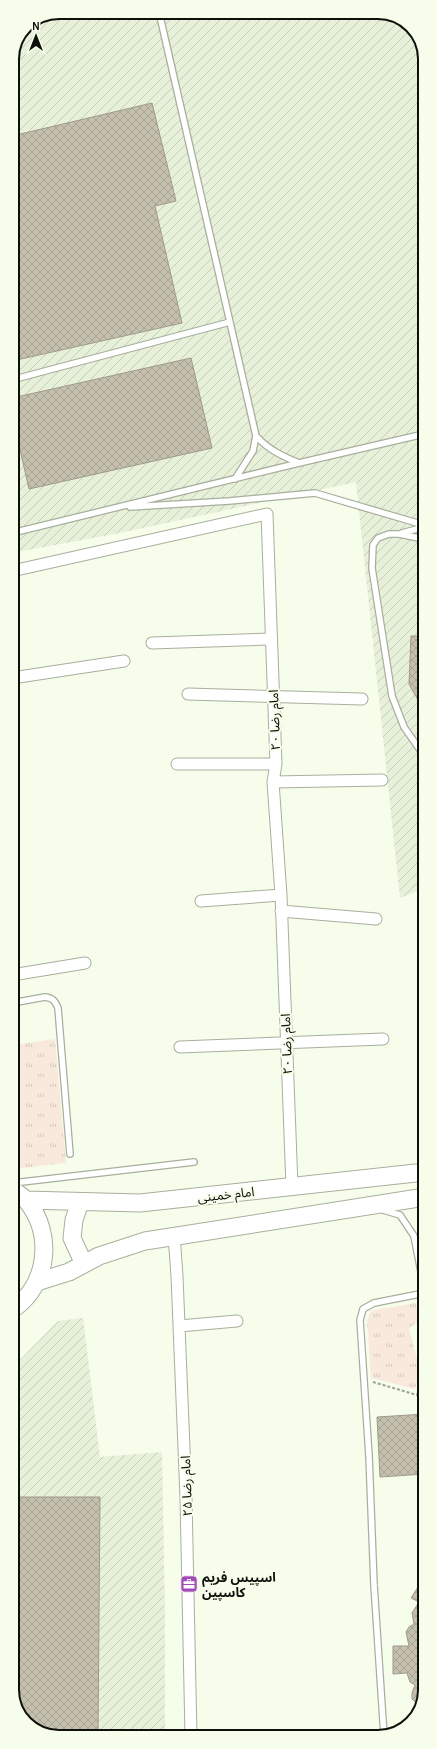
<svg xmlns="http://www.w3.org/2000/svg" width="437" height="1749" viewBox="0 0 437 1749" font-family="Karla,'Noto Sans Arabic',sans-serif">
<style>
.industrial{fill:url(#industrial-furrows)}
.grass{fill:url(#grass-tufts)}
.building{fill:url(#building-cross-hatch);stroke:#9f9a89}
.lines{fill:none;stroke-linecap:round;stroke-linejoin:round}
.lane-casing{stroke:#a8af9e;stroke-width:8}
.street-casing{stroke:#a8af9e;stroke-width:13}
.primary-casing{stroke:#a8af9e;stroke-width:19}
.path{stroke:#9ea396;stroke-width:2;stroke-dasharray:3 2;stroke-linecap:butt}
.lane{stroke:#fff;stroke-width:5.5}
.street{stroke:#fff;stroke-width:11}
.primary{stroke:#fff;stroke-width:17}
.labels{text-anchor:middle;stroke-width:4;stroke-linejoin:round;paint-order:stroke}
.street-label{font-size:13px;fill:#0e100b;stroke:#f6fdeb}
.poi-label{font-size:13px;font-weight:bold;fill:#0e100b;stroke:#f6fdeb;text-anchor:start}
.rim{fill:none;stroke:#0e100b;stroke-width:2}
</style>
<defs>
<pattern id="industrial-furrows" width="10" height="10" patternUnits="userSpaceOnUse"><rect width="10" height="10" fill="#e7f0d9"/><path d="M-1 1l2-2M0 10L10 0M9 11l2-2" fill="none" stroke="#c5cdb9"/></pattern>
<pattern id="grass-tufts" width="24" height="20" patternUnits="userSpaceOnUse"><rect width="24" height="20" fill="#f9e9dd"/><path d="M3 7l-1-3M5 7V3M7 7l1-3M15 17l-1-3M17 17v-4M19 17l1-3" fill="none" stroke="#d4c7bc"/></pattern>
<pattern id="building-cross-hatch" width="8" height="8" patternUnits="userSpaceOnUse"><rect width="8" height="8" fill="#c5c0ae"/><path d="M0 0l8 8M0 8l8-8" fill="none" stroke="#a8a494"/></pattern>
</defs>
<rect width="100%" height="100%" fill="#f6fdeb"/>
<path class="industrial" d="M59,12h325l27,14 13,24 1,838 -25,10 -44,-416 -236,51 -108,20v-494l14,-33z
M83,1318l17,139 62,-5 3,164v120l-112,1 -25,-12 -15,-26v-332l45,-46z"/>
<path class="grass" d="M55,1039l11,124 -53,6v-124z
M416,1303l3,18 -10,7 11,43 -5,18 -44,-11 -4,-58 3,-7 4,-3z"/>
<path class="building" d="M152,103l24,98 -21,5 27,117 -170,38v-225z
M191,358l21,90 -183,41 -17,-75v-16z
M411,636h13v75l-15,-27z
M425,1414v60l-45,3 -3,-60z
M13,1497h87l-2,240h-45l-25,-12 -15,-26z
M425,1576v23l-3,5 -2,-1 5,4v15l-3,1 2,13 -3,5 4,7v9l-7,6 7,11 -3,11 3,3v2l-6,15 -7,-6v-6l3,-8 -5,-3 -3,-9 -14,1v-28h16l-3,-14 3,-5 5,-3 -2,-11 7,-11 -8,-4z"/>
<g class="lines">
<defs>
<path id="lane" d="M159,12l97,424 -3,15 -18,28
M15,379l215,-57
M256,436c13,14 26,20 43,27
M130,507l99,-6 86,-8 109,32
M12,533l287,-70 125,-29
M402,533l22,-6
M424,539l-25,-5h-10l-11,4 -5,7 -1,23 20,128 12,31 21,30
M12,1003l33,-6c8,1 10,4 13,11l12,146
M13,1183l181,-21
M383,1210l17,5 14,21 11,56
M384,1736l-10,-151 -5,-129 -9,-136 3,-11 11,-6 51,-10"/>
<path id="street" d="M12,571l255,-57 9,250 -3,18 8,113 11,292
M152,643l119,-4
M12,678l112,-17
M188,694l174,5
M177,764h99
M273,782l109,-2
M201,901l80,-6
M281,911l95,8
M12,975l73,-12
M180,1047l203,-8
M174,1235l3,41 9,222 5,238
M179,1326l58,-5"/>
<path id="primary" d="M13,1190c4,3 10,7 14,11 27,34 21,84 -14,108
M26,1200l114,3 285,-31
M80,1202l-6,18 -2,18 12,26
M37,1282l32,-10 30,-16 46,-15 280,-44"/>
</defs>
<use href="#lane" class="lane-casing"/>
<use href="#street" class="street-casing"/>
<use href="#primary" class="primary-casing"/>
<path class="path" d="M373,1382l44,13 5,-19 3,-5
M425,1476h-5l5,55"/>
<use href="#lane" class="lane"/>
<use href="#street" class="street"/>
<use href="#primary" class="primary"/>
</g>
<defs>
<symbol id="office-square" viewBox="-11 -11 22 22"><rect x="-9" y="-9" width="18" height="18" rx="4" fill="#a34bb8" stroke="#f6fdeb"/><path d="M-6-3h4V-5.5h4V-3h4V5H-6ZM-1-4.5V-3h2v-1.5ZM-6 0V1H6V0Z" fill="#fff"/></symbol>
</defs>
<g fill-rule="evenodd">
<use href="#office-square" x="179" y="1574" width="20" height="20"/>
</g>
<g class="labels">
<g class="street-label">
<text transform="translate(274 720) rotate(-92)" y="5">امام رضا ۲۰</text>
<text transform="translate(286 1044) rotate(-92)" y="5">امام رضا ۲۰</text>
<text transform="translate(226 1194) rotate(-6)" y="5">امام خمینی</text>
<text transform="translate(186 1486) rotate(-92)" y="5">امام رضا ۲۵</text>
</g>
<g class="poi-label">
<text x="202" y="1582">اسپیس فریم<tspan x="202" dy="15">کاسپین</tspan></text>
</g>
</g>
<path d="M0 0H437V1749H0ZM59 19H378A40 40 0 0 1 418 59V1690A40 40 0 0 1 378 1730H59A40 40 0 0 1 19 1690V59A40 40 0 0 1 59 19Z" fill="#f6fdeb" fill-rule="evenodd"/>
<path class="rim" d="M59 19H378A40 40 0 0 1 418 59V1690A40 40 0 0 1 378 1730H59A40 40 0 0 1 19 1690V59A40 40 0 0 1 59 19Z"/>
<g transform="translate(36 36)" stroke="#f6fdeb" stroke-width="3" paint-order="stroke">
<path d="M0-3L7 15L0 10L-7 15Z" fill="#0e100b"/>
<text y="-6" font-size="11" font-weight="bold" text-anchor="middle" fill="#0e100b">N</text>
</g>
</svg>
